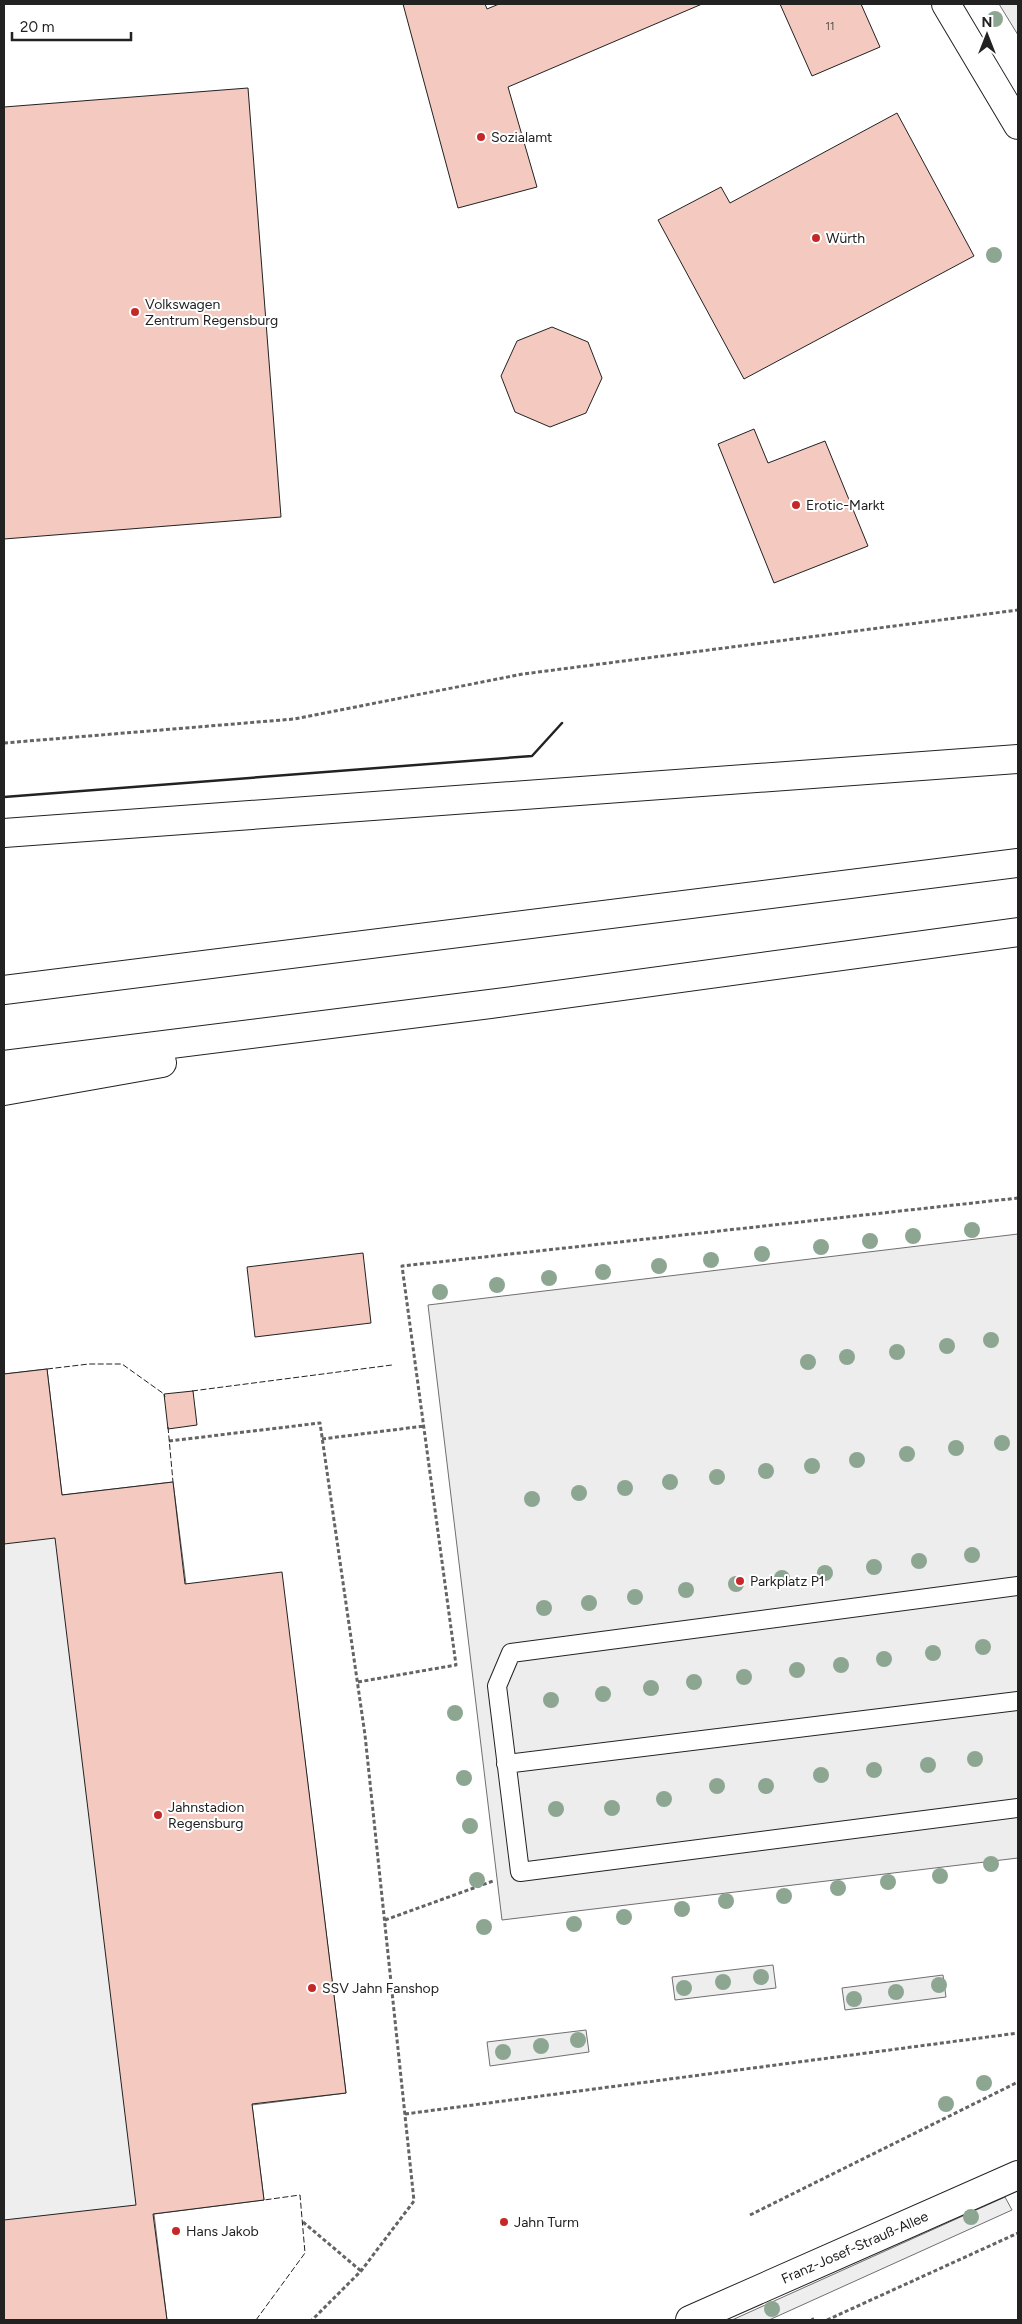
<svg xmlns="http://www.w3.org/2000/svg" width="1022" height="2324" viewBox="0 0 1022 2324" font-family="Figtree,sans-serif">
<style>
.green{fill:#eee;stroke:#6f6f6f}
.parking{fill:#ededed;stroke:#6f6f6f}
.building{fill:#f3c9c0;stroke:#222}
.lines{fill:none;stroke-linecap:round;stroke-linejoin:round}
.service-casing{stroke:#222;stroke-width:20}
.minor-casing{stroke:#222;stroke-width:30}
.tertiary-casing{stroke:#222;stroke-width:30}
.motorway-casing{stroke:#222;stroke-width:30}
.path{stroke:#646464;stroke-width:3;stroke-dasharray:4 2.5;stroke-linecap:butt}
.service{stroke:#fff;stroke-width:18}
.minor{stroke:#fff;stroke-width:28}
.tertiary{stroke:#fff;stroke-width:28}
.motorway{stroke:#fff;stroke-width:28}
.fence{stroke:#222;stroke-width:1;stroke-dasharray:6 2.5;stroke-linecap:butt}
.wall{stroke:#222;stroke-width:2.5}
.tree{fill:#8da692}
.poi-dot{fill:#c62828;stroke:#fff;stroke-width:2}
.labels{text-anchor:middle;stroke-width:4;stroke-linejoin:round;paint-order:stroke}
.number-label{font-size:11px;fill:#564c4a}
.poi-label{font-size:14px;fill:#222;stroke:#fff;text-anchor:start}
.street-label{font-size:14px;fill:#222;stroke:#fff}
</style>
<rect width="100%" height="100%" fill="#fff"/>
<path class="green" d="M47,1369l15,126 111,-13 13,102 110,105 50,404 -94,12 12,95 -110,14 13,106h-163v-946z
M773,1965l3,23 -101,12 -3,-23z
M943,1975l3,22 -101,13 -3,-22z
M586,2030l3,22 -99,14 -3,-24z
M1005,2197l7,13 -243,110h-37z"/>
<path class="parking" d="M999,4h19v31z
M1018,1234v624l-516,62 -74,-615z"/>
<path class="building" d="M403,4h82l2,5 12,-5h203l-194,83 29,100 -79,21z
M780,4h81l19,43 -68,29z
M248,88l33,429 -277,22v-432z
M897,113l77,143 -230,123 -86,-159 63,-33 9,16z
M552,327l36,15 14,36 -16,35 -36,14 -35,-15 -14,-36 16,-35z
M754,429l14,34 57,-22 43,105 -94,37 -56,-139z
M363,1253l8,70 -116,14 -8,-70z
M47,1369l15,126 111,-13 12,102 97,-12 64,521 -94,11 12,96 -111,14 14,106h-163v-100l132,-15 -81,-667 -51,6v-170z
M193,1391l4,34 -29,4 -4,-35z"/>
<g class="lines">
<defs>
<path id="service" d="M1018,1586l-507,67 -14,33 23,186 498,-64
M506,1764l512,-63"/>
<path id="minor" d="M946,4l72,121"/>
<g id="tertiary">
<path id="s1" d="M690,2320l328,-145"/>
</g>
<path id="motorway" d="M4,833l1014,-74
M4,990l1014,-127
M4,1065l486,-61 528,-72
M4,1091l158,-28"/>
</defs>
<use href="#service" class="service-casing"/>
<use href="#minor" class="minor-casing"/>
<use href="#tertiary" class="tertiary-casing"/>
<use href="#motorway" class="motorway-casing"/>
<path class="path" d="M4,743l290,-24 229,-45 495,-64
M322,1439l102,-13
M169,1441l151,-18 45,312 49,466 -53,70 -49,49
M358,1682l98,-17 -54,-399 616,-68
M385,1920l108,-39
M405,2114l613,-81
M750,2215l268,-133
M303,2222l58,49
M812,2318l1,2
M827,2320l191,-87"/>
<use href="#service" class="service"/>
<use href="#minor" class="minor"/>
<use href="#tertiary" class="tertiary"/>
<use href="#motorway" class="motorway"/>
<path class="fence" d="M47,1369l42,-5h33l42,30 1,3
M192,1391l200,-26
M168,1427l5,55
M256,2320l49,-67 -5,-58 -36,5"/>
<path class="wall" d="M4,797l528,-41 30,-33"/>
</g>
<g class="tree">
<circle cx="995" cy="19" r="8"/>
<circle cx="994" cy="255" r="8"/>
<circle cx="972" cy="1230" r="8"/>
<circle cx="913" cy="1236" r="8"/>
<circle cx="870" cy="1241" r="8"/>
<circle cx="821" cy="1247" r="8"/>
<circle cx="762" cy="1254" r="8"/>
<circle cx="711" cy="1260" r="8"/>
<circle cx="659" cy="1266" r="8"/>
<circle cx="603" cy="1272" r="8"/>
<circle cx="549" cy="1278" r="8"/>
<circle cx="497" cy="1285" r="8"/>
<circle cx="440" cy="1292" r="8"/>
<circle cx="991" cy="1340" r="8"/>
<circle cx="947" cy="1346" r="8"/>
<circle cx="897" cy="1352" r="8"/>
<circle cx="847" cy="1357" r="8"/>
<circle cx="808" cy="1362" r="8"/>
<circle cx="1002" cy="1443" r="8"/>
<circle cx="956" cy="1448" r="8"/>
<circle cx="907" cy="1454" r="8"/>
<circle cx="857" cy="1460" r="8"/>
<circle cx="812" cy="1466" r="8"/>
<circle cx="766" cy="1471" r="8"/>
<circle cx="717" cy="1477" r="8"/>
<circle cx="670" cy="1482" r="8"/>
<circle cx="625" cy="1488" r="8"/>
<circle cx="579" cy="1493" r="8"/>
<circle cx="532" cy="1499" r="8"/>
<circle cx="972" cy="1555" r="8"/>
<circle cx="919" cy="1561" r="8"/>
<circle cx="874" cy="1567" r="8"/>
<circle cx="825" cy="1573" r="8"/>
<circle cx="782" cy="1578" r="8"/>
<circle cx="736" cy="1584" r="8"/>
<circle cx="686" cy="1590" r="8"/>
<circle cx="635" cy="1597" r="8"/>
<circle cx="589" cy="1603" r="8"/>
<circle cx="544" cy="1608" r="8"/>
<circle cx="983" cy="1647" r="8"/>
<circle cx="933" cy="1653" r="8"/>
<circle cx="884" cy="1659" r="8"/>
<circle cx="841" cy="1665" r="8"/>
<circle cx="797" cy="1670" r="8"/>
<circle cx="744" cy="1677" r="8"/>
<circle cx="694" cy="1682" r="8"/>
<circle cx="651" cy="1688" r="8"/>
<circle cx="603" cy="1694" r="8"/>
<circle cx="551" cy="1700" r="8"/>
<circle cx="455" cy="1713" r="8"/>
<circle cx="975" cy="1759" r="8"/>
<circle cx="928" cy="1765" r="8"/>
<circle cx="874" cy="1770" r="8"/>
<circle cx="821" cy="1775" r="8"/>
<circle cx="464" cy="1778" r="8"/>
<circle cx="717" cy="1786" r="8"/>
<circle cx="766" cy="1786" r="8"/>
<circle cx="664" cy="1799" r="8"/>
<circle cx="612" cy="1808" r="8"/>
<circle cx="556" cy="1809" r="8"/>
<circle cx="470" cy="1826" r="8"/>
<circle cx="991" cy="1864" r="8"/>
<circle cx="940" cy="1876" r="8"/>
<circle cx="477" cy="1880" r="8"/>
<circle cx="888" cy="1882" r="8"/>
<circle cx="838" cy="1888" r="8"/>
<circle cx="784" cy="1896" r="8"/>
<circle cx="726" cy="1901" r="8"/>
<circle cx="682" cy="1909" r="8"/>
<circle cx="624" cy="1917" r="8"/>
<circle cx="574" cy="1924" r="8"/>
<circle cx="484" cy="1927" r="8"/>
<circle cx="761" cy="1977" r="8"/>
<circle cx="723" cy="1982" r="8"/>
<circle cx="939" cy="1985" r="8"/>
<circle cx="684" cy="1988" r="8"/>
<circle cx="896" cy="1992" r="8"/>
<circle cx="854" cy="1999" r="8"/>
<circle cx="578" cy="2040" r="8"/>
<circle cx="541" cy="2046" r="8"/>
<circle cx="503" cy="2052" r="8"/>
<circle cx="984" cy="2083" r="8"/>
<circle cx="946" cy="2104" r="8"/>
<circle cx="971" cy="2217" r="8"/>
<circle cx="772" cy="2309" r="8"/>
</g>
<g class="poi-dot">
<circle cx="481" cy="137" r="5"/>
<circle cx="816" cy="238" r="5"/>
<circle cx="135" cy="312" r="5"/>
<circle cx="796" cy="505" r="5"/>
<circle cx="740" cy="1581" r="5"/>
<circle cx="158" cy="1815" r="5"/>
<circle cx="312" cy="1988" r="5"/>
<circle cx="504" cy="2222" r="5"/>
<circle cx="176" cy="2231" r="5"/>
</g>
<g class="labels">
<g class="number-label">
<text x="830" y="30">11</text>
</g>
<g class="poi-label">
<text x="491" y="142">Sozialamt</text>
<text x="826" y="243">Würth</text>
<text x="145" y="309">Volkswagen<tspan x="145" dy="16">Zentrum Regensburg</tspan></text>
<text x="806" y="510">Erotic-Markt</text>
<text x="750" y="1586">Parkplatz P1</text>
<text x="168" y="1812">Jahnstadion<tspan x="168" dy="16">Regensburg</tspan></text>
<text x="322" y="1993">SSV Jahn Fanshop</text>
<text x="514" y="2227">Jahn Turm</text>
<text x="186" y="2236">Hans Jakob</text>
</g>
<g class="street-label">
<text dy="5" stroke="none"><textPath href="#s1" startOffset="180">Franz-Josef-Strauß-Allee</textPath></text>
</g>
</g>
<rect width="1022" height="2324" fill="none" stroke="#222222" stroke-width="10"/>
<g transform="translate(987 35)" stroke="#ffffff" stroke-width="4" paint-order="stroke">
<path d="M0-4L9 19L0 12L-9 19Z" fill="#222222"/>
<text y="-8" font-size="14" font-weight="bold" text-anchor="middle" fill="#222222">N</text>
</g>
<path d="M12 32v8h119v-8" fill="none" stroke="#222222" stroke-width="2.5"/>
<text x="20" y="32" font-size="15" fill="#222222" stroke="#ffffff" stroke-width="4" paint-order="stroke">20 m</text>
</svg>
